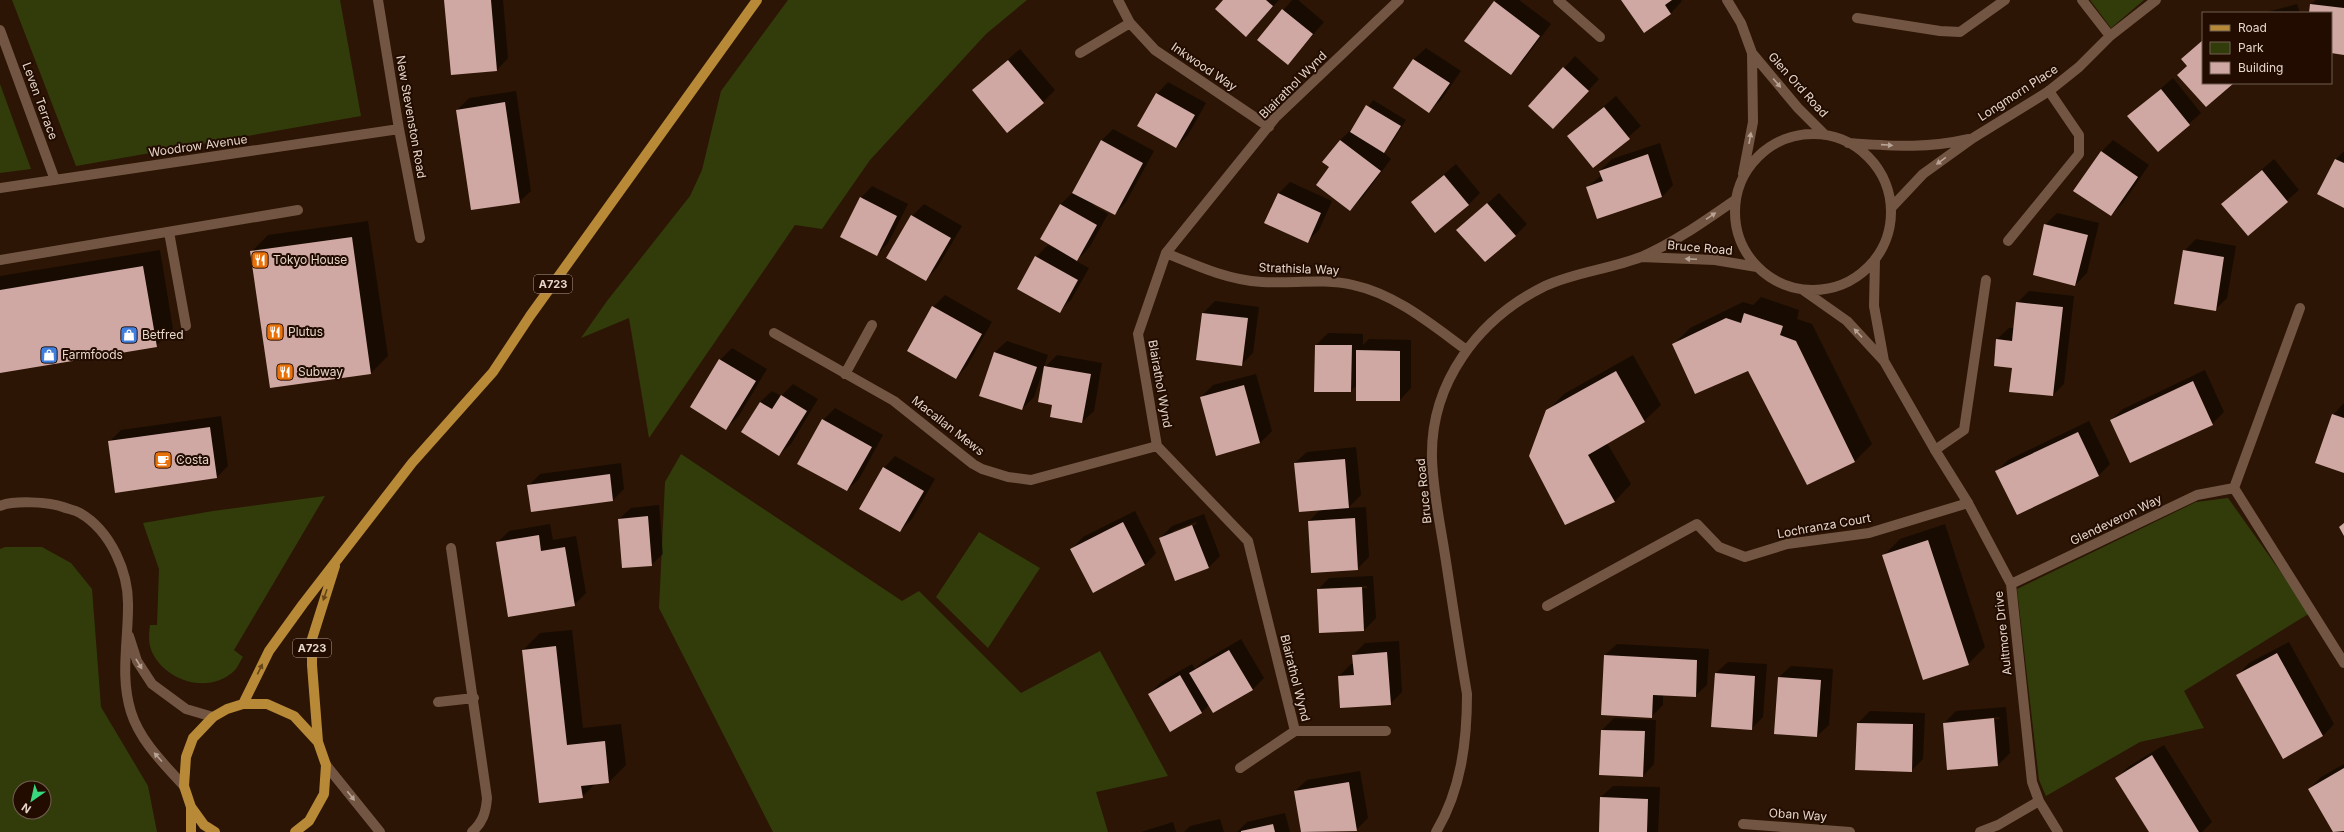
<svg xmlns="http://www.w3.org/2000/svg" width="2344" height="832" viewBox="0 0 2344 832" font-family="Inter,sans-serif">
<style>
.green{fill:#323c0b;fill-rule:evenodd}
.shadow{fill:#0007;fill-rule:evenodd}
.building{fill:#cfa7a3}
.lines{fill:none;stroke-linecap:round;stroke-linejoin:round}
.lane{stroke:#725643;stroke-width:10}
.street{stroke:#725643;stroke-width:10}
.secondary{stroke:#725643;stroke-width:10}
.primary{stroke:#b88a37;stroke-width:10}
.oneway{fill:#b8a395}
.oneway2{fill:#664519}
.labels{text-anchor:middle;stroke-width:4;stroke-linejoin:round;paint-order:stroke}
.shield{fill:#220c00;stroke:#ac998e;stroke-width:1}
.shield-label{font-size:11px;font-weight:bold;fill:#e7d6cb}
.street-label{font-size:12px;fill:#e7d6cb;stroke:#220c00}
.poi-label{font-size:12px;fill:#e7d6cb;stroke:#220c00;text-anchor:start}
</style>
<rect width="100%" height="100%" fill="#2c1504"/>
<path class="green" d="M12,0h328l21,116 -285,50z
M788,0h239l-41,34 -116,126 -48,69 -27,-4 -146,213 -20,-120 -48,20 26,-37 83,-105 12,-26 19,-79z
M2090,0h54l-33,28z
M0,84l31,85 -31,4z
M681,454l221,147 17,-10 102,102 79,-42 68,125 -72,16 12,40h-335l-114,-224 6,-126z
M325,496l-91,154 9,7c-3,4 -5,10 -8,13 -25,25 -69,12 -83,-18 -4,-8 -3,-19 -2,-27h7l2,-56 -16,-46 70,-12z
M2228,498l82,115 -126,78 20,37 -64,14 -94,54 -7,-16 -22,-191 179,-87z
M979,532l61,36 -52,80 -52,-51z
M5,547h37l29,16 21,26 9,118 47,79 9,46h-157v-283zM20,788h24v24h-24z"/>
<path class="shadow" d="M445,0h58l5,58 -11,12z
M1224,0h55l-33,35z
M1292,0h6l26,22 -36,42 -30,-24z
M1496,0h23l32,24 -29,38 -11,12 -17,-72z
M1622,0h59l1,1 -11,12 -27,19z
M2316,0h28v54l-13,-2v-39h-21l1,-9z
M2297,4l3,9h-37z
M1426,48l35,23 -20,29 -12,11 -34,-23 19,-29z
M1020,49l35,41 -12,12 -70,-12z
M1575,56l24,23 -34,37 -1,-48z
M2173,78l28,35 -43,38 -29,-35z
M1168,82l38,21 -18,32 -12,12 -19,-53z
M516,91l15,100 -12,11 -62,-92 12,-12z
M1616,96l25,30 -48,41 -24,-31z
M1373,100l33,20 -16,26 -7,6 8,7 -29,39 -12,12 -20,-43 10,-27 12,-11z
M1113,129l41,22 -28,51 -11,12 -21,-11 -1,2 15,9 -19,34 -13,13 13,7 -18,32 -12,12 -23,-55 12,-12 6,3 7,-44 11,-11 29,-52z
M2113,140l36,25 -27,39 -11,11 -10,-63z
M1660,143l13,42 -11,12 -75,-10 15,-12 -2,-4 12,-12z
M2344,151v56l-26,-13 18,-35z
M2274,159l25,31 -51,44 -26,-30z
M1456,164l24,29 -12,12 -56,-3z
M1290,182l42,19 -13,29 -12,12 -29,-48z
M872,186l36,18 -20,39 -11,12 -16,-57z
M1499,193l28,31 -12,12 -57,-6z
M924,204l38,22 -25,42 -12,12 -13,-64z
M2057,213l42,10 -12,50 -12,12 -30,-60z
M368,221l20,135 -17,17 -100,14 -20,-135 17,-17z
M2196,239l40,7 -9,52 -12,12 -31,-59z
M160,250l13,79 -17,17 -156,26v-96z
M2029,291l45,5 -10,88 -11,11 -40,-28 -16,-28 12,-11h5l3,-25z
M945,295l47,27 -25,44 -11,12 -48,-27 25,-44z
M1761,297l38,13 -2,9 15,5 60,120 -17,17 -48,23 -58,-115 -75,-25 16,-16 53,-26 10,3z
M1215,301l44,6 -6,46 -12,12 -44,-5 6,-47z
M1328,333l35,1v11l6,-6 42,1v48l-11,12 -43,-15 -6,6 -35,-46z
M1007,341l41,14 -14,42 -12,12 -27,-57z
M732,348l35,21 -29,48 -12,11 -6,-68z
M1057,355l45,8 -8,48 -12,11 -28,-18 -9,-37z
M1633,355l28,50 -17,16 -37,22 24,41 -16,17 -50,22 -18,-112 17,-17z
M2205,370l19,42 -12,12 -101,-4 12,-11z
M1256,374l16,57 -12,12 -59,-46 12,-12z
M793,384l25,15 -27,45 -12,11 -19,-53 12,-11 9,5z
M2344,403v69l-11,-57z
M835,408l48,27 -24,44 -12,11 -24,-70z
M221,416l7,50 -11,11 -108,-35 12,-12z
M2089,421l21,43 -12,12 -101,-5 11,-11z
M1356,447l5,48 -13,13 18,-1 3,50 -12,12 -48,-48 12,-12 -26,-46 12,-11z
M895,456l40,23 -23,40 -12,12 -16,-63z
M621,463l3,26 -11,11 -85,-14 12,-12z
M659,505l4,49 -12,11 -32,-46 12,-11z
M1135,511l21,42 -11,12 -73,-16 11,-12z
M1204,514l16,42 -12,12 -48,-30 12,-12zM1196,522l1,2 -24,9v-2z
M550,524l3,16 23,-4 10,57 -12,12 -77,-62 12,-12z
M1945,524l40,123 -17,17 -85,-108 17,-17z
M1373,576l3,42 -12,12 -46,-40 11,-12zM1367,586v2l-38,2v-2z
M572,630l11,98 38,-4 5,41 -17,17 -13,1 -14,14 -59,-147 17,-17z
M1241,639l23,39 -12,12 -43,15 -7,7 -31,18 -21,-36 11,-12 31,-18 3,5 7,-7z
M1399,641l3,51 -12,12 -51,-28 12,-12h3l-1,-9 12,-12z
M2289,642l45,82 -11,12 -85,-61 11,-12z
M1617,644l92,5 -2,36 -12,11 -32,-1v10l-12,12 -46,-62z
M1728,662l39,2 -4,53 -12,12 -35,-56z
M1791,666l42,3 -4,56 -12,11 -38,-59z
M2006,707l4,46 -12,12 -50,4 -4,-46 12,-12zM1999,717l1,2 -45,4v-2z
M1870,711l55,2 -2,46 -12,12 -54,-2 1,-46z
M1614,718l42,2 -2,44 -11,12 -43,-2 2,-44z
M2164,745l48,77 -10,10h-52l-33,-54 11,-11z
M2344,764v66l-10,2 -25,-43 12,-12z
M1360,771l8,47 -12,12 -54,2 -7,-41 12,-11z
M1613,786l47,1 -2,45h-58l1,-35z
M1285,813l5,19h-53l10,-10z
M1220,819l4,13h-40l6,-6z
M1173,822l3,10h-35z"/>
<path class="building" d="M444,0h47l6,71 -46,4z
M1223,0h43l7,6 -27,31 -31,-28z
M1621,0h51l-7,5 6,9 -27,19z
M1494,1l46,35 -29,39 -47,-34z
M2310,4l34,4v47l-13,-2v-40h-22z
M1282,9l31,25 -25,31 -31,-25z
M2203,40v43h31l-28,24 -29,-32 10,-9 -6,-7z
M1413,59l37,24 -21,30 -36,-25z
M1008,60l36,43 -37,30 -35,-43z
M1563,67l26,24 -36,38 -25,-23z
M2161,89l29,36 -32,27 -31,-36z
M1156,93l39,22 -19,33 -39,-22z
M505,102l15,101 -49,7 -15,-100z
M1366,105l35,21 -17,27 -34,-21z
M1604,107l26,32 -37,29 -26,-32z
M1101,140l42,23 -28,52 -43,-22z
M1340,140l41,31 -31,40 -34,-26 13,-18 -7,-5z
M2101,151l37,26 -27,39 -38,-25z
M1648,154l14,43 -65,22 -11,-32 17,-6 -4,-10z
M2335,159l9,4v45l-27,-14z
M2262,170l26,32 -40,34 -27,-32z
M1444,175l25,30 -34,28 -24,-31z
M1278,193l43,20 -13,30 -44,-20z
M860,197l37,19 -20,40 -37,-19z
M1487,203l29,33 -31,26 -29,-32z
M1060,204l37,21 -20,36 -37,-22z
M911,215l40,23 -25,43 -40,-23z
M2044,224l44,11 -13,51 -42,-11z
M352,237l19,137 -101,14 -20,-137z
M2183,250l41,7 -8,54 -42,-7z
M1035,256l43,24 -18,33 -43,-24z
M143,266l14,81 -157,26v-83z
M2016,302l47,5 -10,89 -44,-4 3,-24 -18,-2 2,-27 16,2z
M932,306l50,28 -26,45 -49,-28z
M1202,313l46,5 -6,48 -46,-6z
M1744,313l39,13 -3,9 16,6 59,121 -48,23 -59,-114 -53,23 -23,-50 54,-26 15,5z
M1315,345h37l-1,47h-37z
M1356,350l44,1v50h-44z
M994,352l43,15 -15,43 -43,-14z
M719,359l37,22 -30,49 -36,-23z
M1044,366l47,8 -9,49 -32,-6 2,-12 -14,-3z
M1616,371l29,51 -57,33 27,47 -50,23 -36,-69 17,-46z
M2193,381l20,44 -83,38 -20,-43z
M1244,385l16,58 -44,13 -16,-59z
M781,395l26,16 -28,45 -38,-24 19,-30 12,7z
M2332,414l12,4v55l-29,-10z
M822,419l50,28 -25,44 -50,-27z
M210,427l7,51 -102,15 -7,-52z
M2078,432l21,44 -82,39 -22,-44z
M1345,459l4,49 -50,4 -5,-49z
M883,467l41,24 -24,41 -41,-23z
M610,474l3,27 -82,11 -4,-27z
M648,516l4,50 -30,2 -4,-49z
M1355,518l3,52 -47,3 -3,-52z
M1123,522l22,43 -52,28 -23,-44z
M2344,523v13l-5,-9z
M1192,525l17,43 -34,13 -16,-43z
M539,535l2,16 24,-4 10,59 -67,11 -12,-75z
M1928,540l41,125 -46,15 -41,-125z
M1362,587l2,44 -45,2 -2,-44z
M556,646l11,99 38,-4 4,42 -28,3 2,12 -44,5 -17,-153z
M1229,650l24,40 -40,23 -24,-40z
M1387,652l4,53 -51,3 -2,-32 16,-1 -2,-20z
M2277,653l46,83 -40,23 -47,-84z
M1604,655l93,5 -1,37 -43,-2 -1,23 -51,-3z
M1715,673l40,3 -3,54 -41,-3z
M1180,675l22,38 -32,19 -22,-38z
M1778,677l43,3 -4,57 -43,-3z
M1994,718l4,48 -51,4 -4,-47z
M1857,723l56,1 -1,48 -57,-2z
M1601,730l44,1 -2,46 -44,-2z
M2152,755l47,77h-50l-34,-54z
M2344,768v63l-11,1 -25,-43z
M1349,782l8,49 -56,1 -7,-41z
M1600,797l48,2 -1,33h-48z
M1273,824l2,8h-34v-1z"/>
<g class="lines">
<path class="lane" d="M1857,18l83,13 20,1 45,-32
M169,232l17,94
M2008,241l71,-87v-19l-30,-44
M0,260l298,-50
M1935,450l29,-20 22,-150
M1547,606l150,-82 22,23 26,10 42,-13 82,-11 99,-30"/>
<path class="street" d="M378,0l21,129 21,109
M1118,0l12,23 25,27 114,77
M1558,0l42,37
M1727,0l14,23 11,30 46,55 27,27
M2082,0l28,36
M0,30l55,150
M1080,53l50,-30
M1735 212a78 78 0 1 1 156 0a78 78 0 1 1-156 0Z
M1848,143c46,3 76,6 121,-4
M1743,174l10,-52 -1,-69
M0,188l399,-59
M1891,208l32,-34 50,-36 76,-47 30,-24 31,-31 46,-36
M1166,253c31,13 62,27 96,29 30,2 61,-4 91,3 42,9 78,39 112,64
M1641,257l74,3 42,7
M1875,259l-1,47 10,55
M1803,290l44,31 37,40 51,89 33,53 43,81 21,198 7,19 19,31
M774,333l120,68 79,63 9,5 26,8 23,3 126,-34
M845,374l27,-49
M2234,488l110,175
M0,506c13,-6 50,-4 63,1 5,2 12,3 17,6 31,18 49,60 48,94 0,36 -8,70 3,105 9,29 33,52 53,74
M451,548l36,250c-1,14 -4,24 -15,34
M2011,584l186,-89 37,-7 66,-180
M129,636l8,25 15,23 34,25 27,8
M438,702l36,-4
M1386,731h-91l-47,-190 -91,-95 -19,-112 28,-81 109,-135 124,-118
M1240,768l55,-37
M1743,824l107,8
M1436,832c25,-42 31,-90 31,-138 -8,-46 -15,-93 -22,-139 -5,-32 -12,-64 -13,-96 -2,-76 46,-140 113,-173 30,-14 65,-17 96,-29 33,-14 65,-37 94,-57
M1980,832l18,-7 41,-24"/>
<path class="secondary" d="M326,765l54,67"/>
<path class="primary" d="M243,704l26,-53 34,-47 109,-141 81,-91 37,-56 227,-316
M191,807l13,18 11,7
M191,832v-25l-7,-21 2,-29 7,-19 20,-21 14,-8 16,-5h24l27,12 24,26
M295,832l14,-11 15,-27 2,-29 -8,-23 -6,-77v-26l23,-73"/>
</g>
<defs><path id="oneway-solid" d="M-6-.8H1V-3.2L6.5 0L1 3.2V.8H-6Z"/></defs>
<g class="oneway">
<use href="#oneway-solid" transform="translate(1777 83) rotate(50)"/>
<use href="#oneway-solid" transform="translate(1750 138) rotate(-80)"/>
<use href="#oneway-solid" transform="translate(1887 145) rotate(4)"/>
<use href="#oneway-solid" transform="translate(1941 161) rotate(144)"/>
<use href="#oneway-solid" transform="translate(1711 216) rotate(-34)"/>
<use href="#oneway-solid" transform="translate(1691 259) rotate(-178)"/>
<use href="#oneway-solid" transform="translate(1858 333) rotate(-133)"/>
<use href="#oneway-solid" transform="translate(139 664) rotate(59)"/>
<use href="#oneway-solid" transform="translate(158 757) rotate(-132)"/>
<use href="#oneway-solid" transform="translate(351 796) rotate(52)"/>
</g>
<g class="oneway2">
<use href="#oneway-solid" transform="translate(325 595) rotate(109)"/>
<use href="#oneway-solid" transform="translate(260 669) rotate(-64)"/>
</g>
<defs>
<symbol id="restaurant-square" viewBox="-11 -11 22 22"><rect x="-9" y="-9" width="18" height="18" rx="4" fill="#e8710a" stroke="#220c00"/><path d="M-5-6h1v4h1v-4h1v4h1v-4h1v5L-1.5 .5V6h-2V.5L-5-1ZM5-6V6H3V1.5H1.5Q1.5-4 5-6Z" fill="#fff"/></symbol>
<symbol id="shop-square" viewBox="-11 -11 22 22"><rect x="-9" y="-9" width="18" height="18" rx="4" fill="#3f7fe0" stroke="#220c00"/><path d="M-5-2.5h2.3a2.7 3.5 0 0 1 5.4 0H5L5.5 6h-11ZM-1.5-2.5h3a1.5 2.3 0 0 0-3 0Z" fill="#fff"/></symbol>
<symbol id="cafe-square" viewBox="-11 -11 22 22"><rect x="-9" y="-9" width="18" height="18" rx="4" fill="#e8710a" stroke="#220c00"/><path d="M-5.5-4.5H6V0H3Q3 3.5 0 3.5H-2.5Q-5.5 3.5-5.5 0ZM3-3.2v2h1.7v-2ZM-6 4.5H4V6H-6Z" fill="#fff"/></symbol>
</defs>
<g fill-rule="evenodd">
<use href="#restaurant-square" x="250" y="250" width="20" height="20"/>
<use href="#restaurant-square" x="265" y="322" width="20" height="20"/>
<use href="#shop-square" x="119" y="325" width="20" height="20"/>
<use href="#shop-square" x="39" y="345" width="20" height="20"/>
<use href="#restaurant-square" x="275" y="362" width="20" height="20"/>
<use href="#cafe-square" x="153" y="450" width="20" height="20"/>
</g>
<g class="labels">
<g class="shield">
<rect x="534" y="275" width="38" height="18" rx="3"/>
<rect x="293" y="639" width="38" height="18" rx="3"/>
</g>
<g class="shield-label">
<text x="553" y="288">A723</text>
<text x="312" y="652">A723</text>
</g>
<g class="street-label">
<text transform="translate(1204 67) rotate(34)" y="4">Inkwood Way</text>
<text transform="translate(1293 85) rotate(-45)" y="4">Blairathol Wynd</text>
<text transform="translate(1798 85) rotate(48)" y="4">Glen Ord Road</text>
<text transform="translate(2018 93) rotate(-33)" y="4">Longmorn Place</text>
<text transform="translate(40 101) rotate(70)" y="4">Leven Terrace</text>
<text transform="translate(411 117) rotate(80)" y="4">New Stevenston Road</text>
<text transform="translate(198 146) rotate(-8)" y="4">Woodrow Avenue</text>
<text transform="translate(1700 248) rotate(5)" y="4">Bruce Road</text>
<text transform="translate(1299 269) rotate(2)" y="4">Strathisla Way</text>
<text transform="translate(1160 384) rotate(80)" y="4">Blairathol Wynd</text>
<text transform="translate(948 426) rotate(38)" y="4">Macallan Mews</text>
<text transform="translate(1424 491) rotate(-96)" y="4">Bruce Road</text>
<text transform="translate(2116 520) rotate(-26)" y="4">Glendeveron Way</text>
<text transform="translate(1824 526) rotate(-10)" y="4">Lochranza Court</text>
<text transform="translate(2003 633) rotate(-96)" y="4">Aultmore Drive</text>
<text transform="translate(1295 678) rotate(76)" y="4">Blairathol Wynd</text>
<text transform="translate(1798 815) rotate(4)" y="4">Oban Way</text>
</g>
<g class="poi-label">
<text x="273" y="264">Tokyo House</text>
<text x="288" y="336">Plutus</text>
<text x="142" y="339">Betfred</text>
<text x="62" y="359">Farmfoods</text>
<text x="298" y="376">Subway</text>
<text x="176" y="464">Costa</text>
</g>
</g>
<rect x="2202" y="12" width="130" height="72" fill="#220c00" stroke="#715d51"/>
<rect x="2210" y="25" width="20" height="6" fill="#b88a37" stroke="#715d51"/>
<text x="2238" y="32" font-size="12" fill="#e7d6cb">Road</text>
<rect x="2210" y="42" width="20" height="12" fill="#323c0b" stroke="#715d51"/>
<text x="2238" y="52" font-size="12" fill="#e7d6cb">Park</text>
<rect x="2210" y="62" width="20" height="12" fill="#cfa7a3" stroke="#715d51"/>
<text x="2238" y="72" font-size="12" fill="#e7d6cb">Building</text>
<g transform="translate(32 800) rotate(214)"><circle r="19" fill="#220c00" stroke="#715d51"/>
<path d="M0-3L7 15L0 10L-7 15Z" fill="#39d87f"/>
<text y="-6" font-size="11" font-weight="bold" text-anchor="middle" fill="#e7d6cb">N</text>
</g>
</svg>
